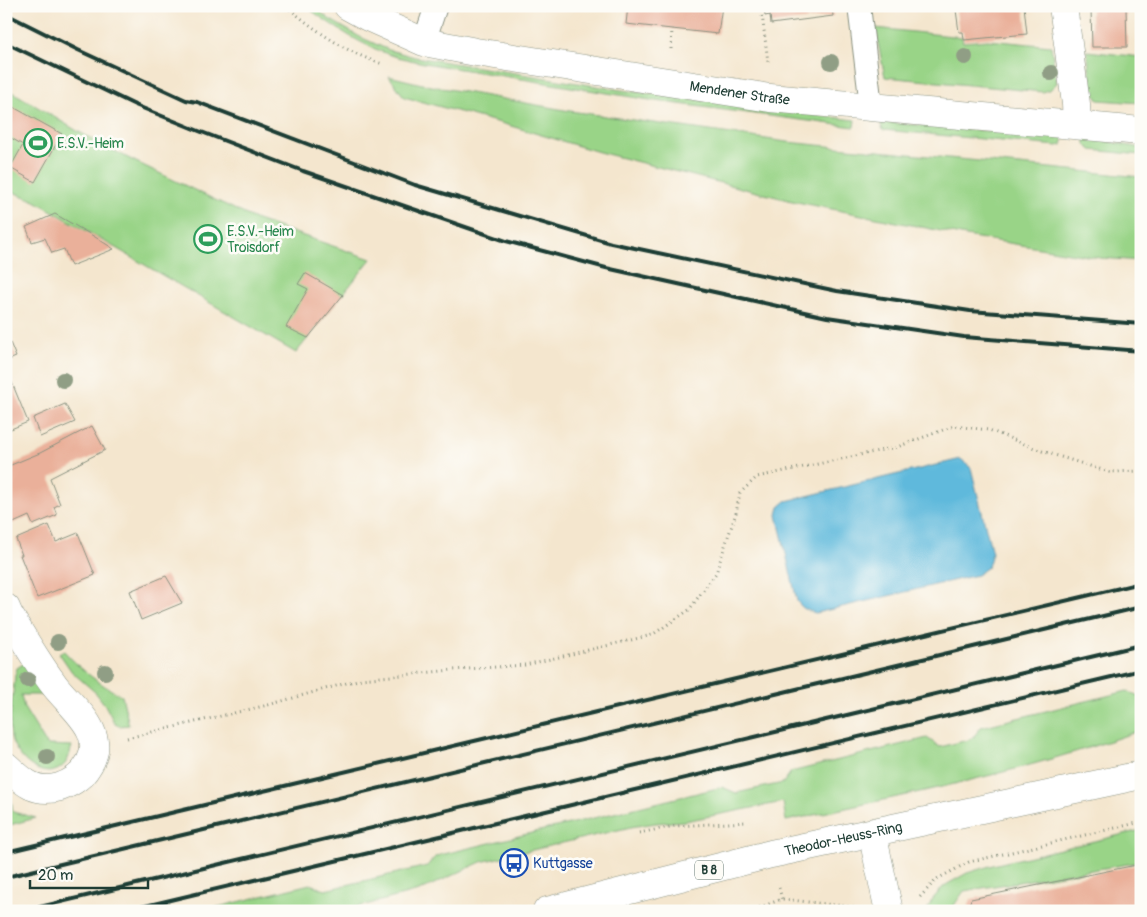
<svg xmlns="http://www.w3.org/2000/svg" width="1147" height="917" viewBox="0 0 1147 917" font-family="Pangolin,sans-serif">
<style>
.green{fill:#99d487;stroke:#5c885e}
.water{fill:#5fb9dc;stroke:#3f7b88}
.building{fill:#eab09a}
.lines{fill:none;stroke-linecap:round;stroke-linejoin:round}
.lane-casing{stroke:#8a9281;stroke-width:24}
.street-casing{stroke:#8a9281;stroke-width:29}
.primary-casing{stroke:#8a9281;stroke-width:29}
.path{stroke:#8a9281;stroke-width:3;stroke-dasharray:1 4;stroke-linecap:butt}
.lane{stroke:#fff;stroke-width:22}
.street{stroke:#fff;stroke-width:28}
.primary{stroke:#fff;stroke-width:28}
.rail{stroke:#1f3d34;stroke-width:4}
.tree{fill:#909e85}
.labels{text-anchor:middle;stroke-width:5;stroke-linejoin:round;paint-order:stroke}
.shield{fill:#fdfcf7;stroke:#62766e;stroke-width:1}
.shield-label{font-size:12px;font-weight:bold;fill:#1f3d34}
.street-label{font-size:14px;fill:#1f3d34;stroke:#fdfcf7}
.leisure-label{font-size:14px;fill:#27864d;stroke:#fdfcf7;text-anchor:start}
.transit-label{font-size:14px;fill:#164399;stroke:#fdfcf7;text-anchor:start}
</style>
<rect width="100%" height="100%" fill="#fdfcf7"/>
<filter id="ink" filterUnits="userSpaceOnUse"><feTurbulence type="fractalNoise" baseFrequency=".02" numOctaves="2"/><feDisplacementMap in="SourceGraphic" scale="10" xChannelSelector="R" yChannelSelector="G"/><feConvolveMatrix kernelMatrix="1 2 1 2 8 2 1 2 1" color-interpolation-filters="sRGB"/></filter>
<filter id="wash" filterUnits="userSpaceOnUse"><feTurbulence type="fractalNoise" baseFrequency=".0096" numOctaves="4" result="noise"/><feDisplacementMap in="SourceGraphic" scale="20" xChannelSelector="R" yChannelSelector="G"/><feGaussianBlur stdDeviation="1.12" result="paint"/><feColorMatrix in="noise" values="0 0 0 0 0 0 0 0 0 0 0 0 0 0 0 0 0 1.4 0 .05"/><feComposite in="paint" operator="in"/></filter>
<g filter="url(#wash)">
<rect width="100%" height="100%" fill="#f4e6ce"/>
<path class="green" d="M305,6h8l16,13 31,18 29,13 26,7 206,33 234,30 -1,7 -198,-26 -232,-38c-9,-2 -18,-4 -27,-6 -34,-10 -63,-30 -92,-51z
M875,28l87,9 1,5 25,-2 63,6 6,37 -6,6 -8,3 -158,-15z
M1087,51l54,6v46l-43,-3 -6,-11z
M389,76l37,9 144,26 217,31 354,35v84l-41,-3 -134,-22 -174,-35 -193,-49 -95,-28 -100,-27z
M6,88l73,44 51,27 127,61 114,39 -75,94 -261,-152 -29,-12z
M882,122l140,12 25,-2 18,2 -3,11 -5,1 -174,-16 -2,-5z
M1085,137l56,11v7l-50,-5 -6,-6z
M64,651c17,19 35,33 58,45l7,29 -10,1 -4,-2 -10,-19 -9,-12 -24,-21 -13,-19z
M23,664l3,1 26,30h-31l3,13 23,37 25,1c-2,6 -3,13 -7,18 -20,22 -50,-7 -54,-27 -3,-12 3,-48 4,-62l2,-7z
M1127,691l14,6v33c-115,42 -236,65 -355,91l-3,-19 -98,19 -29,2 -25,4 -150,35 -62,29 -77,20h-140l108,-27 15,6 102,-24 9,-10 286,-69 14,6 47,-10 8,-11 136,-34 13,9 32,-8 9,-12z
M6,790l5,9 2,13 23,6 -30,8z
M1141,830v32l-177,29 -14,20h-23l5,-11 12,-14 23,-13 26,-8z"/>
<path class="water" d="M961,459l10,9 21,85 -4,14 -11,8 -161,38c-8,-2 -14,-4 -19,-12l-20,-86 2,-8 7,-6z"/>
<g id="blocks">
<path class="building" d="M628,6h94l-4,28 -92,-10z
M764,6h68l1,10 -62,8 -1,-9 -5,1z
M960,6h64l3,28 -63,6 -1,-8h-4l-3,-22 5,-1z
M1126,8l1,39h-35l-1,-38z
M6,103l56,31 -27,48 -25,-14 13,-23 -17,-10z
M55,214l40,23 19,12 -43,17 -7,-17 -12,4 -7,-15 -13,4 -6,-15z
M305,273l38,22 -35,43 -22,-11 22,-38 -10,-5z
M6,333l10,24 -10,4z
M6,368l22,54 -22,9z
M65,404l10,18 -35,15 -7,-19z
M92,426l13,24 -55,28 10,26 -6,3 3,8 -24,10 -4,-9 -20,9 -3,-7v-51l34,-14z
M49,525l7,17 22,-9 17,42 -58,23 -17,-43h2l-6,-16z
M166,576l16,27 -41,17 -11,-29z
M1141,864v47h-174l4,-12z"/>
</g>
</g>
<g filter="url(#ink)">
<use href="#blocks" fill-opacity="0" stroke="#8a9281" stroke-width="1"/>
<g class="lines">
<defs>
<path id="lane" d="M859,6l12,100
M424,42l12,-36"/>
<g id="street">
<path id="s1" d="M348,6l20,11 56,25 52,10 294,46 371,33"/>
<path d="M1063,6l13,98 1,20"/>
<path d="M6,608l3,7c15,24 29,49 46,71 18,23 55,48 32,81 -6,10 -16,16 -27,20 -25,7 -37,-5 -54,-21"/>
<path d="M872,833l17,78"/>
</g>
<g id="primary">
<path id="s2" d="M547,911l224,-57 370,-79"/>
</g>
</defs>
<use href="#lane" class="lane-casing"/>
<use href="#street" class="street-casing"/>
<use href="#primary" class="primary-casing"/>
<path class="path" d="M286,6c29,24 60,47 97,58
M761,6l7,56
M671,49l1,-20
M127,738l141,-33 93,-26 92,-9 72,-5 127,-30 37,-25 27,-37 20,-60 4,-20 17,-16 140,-30 57,-21 35,4 53,21 67,21 32,-1
M639,833l36,-7 71,-4
M779,888l3,11
M920,897l17,-18 32,-17 172,-40
M750,911l32,-12 71,8"/>
<use href="#lane" class="lane"/>
<use href="#street" class="street"/>
<use href="#primary" class="primary"/>
<path class="rail" d="M6,14l72,36 108,50 11,2 218,83 196,58 226,48 133,20 171,13
M6,43l129,62 64,26 104,40 203,70 100,27 221,49 137,20 177,14
M6,852l1135,-269
M6,877l1135,-270
M23,911l1118,-266
M124,911l1017,-241"/>
</g>
<g class="tree">
<circle cx="965" cy="57" r="8"/>
<circle cx="831" cy="62" r="8"/>
<circle cx="1051" cy="73" r="8"/>
<circle cx="63" cy="380" r="8"/>
<circle cx="58" cy="642" r="8"/>
<circle cx="105" cy="672" r="8"/>
<circle cx="28" cy="680" r="8"/>
<circle cx="47" cy="757" r="8"/>
</g>
</g>
<defs>
<symbol id="stadium-ring" viewBox="-11 -11 22 22"><circle r="9.5" fill="#fdfcf7" stroke="#2e9e5b" stroke-width="1.5"/><path d="M0-5a6.5 5 0 1 0 0 10a6.5 5 0 1 0 0-10ZM-3.5-1.8h7v3.6h-7Z" fill="#2e9e5b"/></symbol>
<symbol id="bus-ring" viewBox="-11 -11 22 22"><circle r="9.5" fill="#fdfcf7" stroke="#1a4fb4" stroke-width="1.5"/><path d="M-5-6H5V4H4V6H2V4H-2V6H-4V4H-5ZM-3.5-4V0h7V-4ZM-3.5 1.2v1.5H-2V1.2ZM2 1.2v1.5H3.5V1.2Z" fill="#1a4fb4"/></symbol>
</defs>
<g fill-rule="evenodd">
<use href="#stadium-ring" x="22" y="127" width="32" height="32"/>
<use href="#stadium-ring" x="192" y="223" width="32" height="32"/>
<use href="#bus-ring" x="498" y="847" width="32" height="32"/>
</g>
<g class="labels">
<rect class="shield" x="695" y="860.5" width="28" height="19" rx="4"/>
<g class="shield-label">
<text x="709" y="874">B 8</text>
</g>
<g class="street-label">
<text dy="5" stroke="none"><textPath href="#s1" startOffset="404">Mendener Straße</textPath></text>
<text dy="5" stroke="none"><textPath href="#s2" startOffset="305">Theodor-Heuss-Ring</textPath></text>
</g>
<g class="leisure-label">
<text x="57" y="148">E.S.V.-Heim</text>
<text x="227" y="236">E.S.V.-Heim<tspan x="227" dy="16">Troisdorf</tspan></text>
</g>
<g class="transit-label">
<text x="533" y="868">Kuttgasse</text>
</g>
</g>
<rect width="1147" height="917" fill="none" stroke="#fdfcf7" stroke-width="25"/>
<path d="M30 880v8h118v-8" fill="none" stroke="#1f3d34" stroke-width="2.5"/>
<text x="38" y="880" font-size="15" fill="#1f3d34" stroke="#fdfcf7" stroke-width="4" paint-order="stroke">20 m</text>
</svg>
